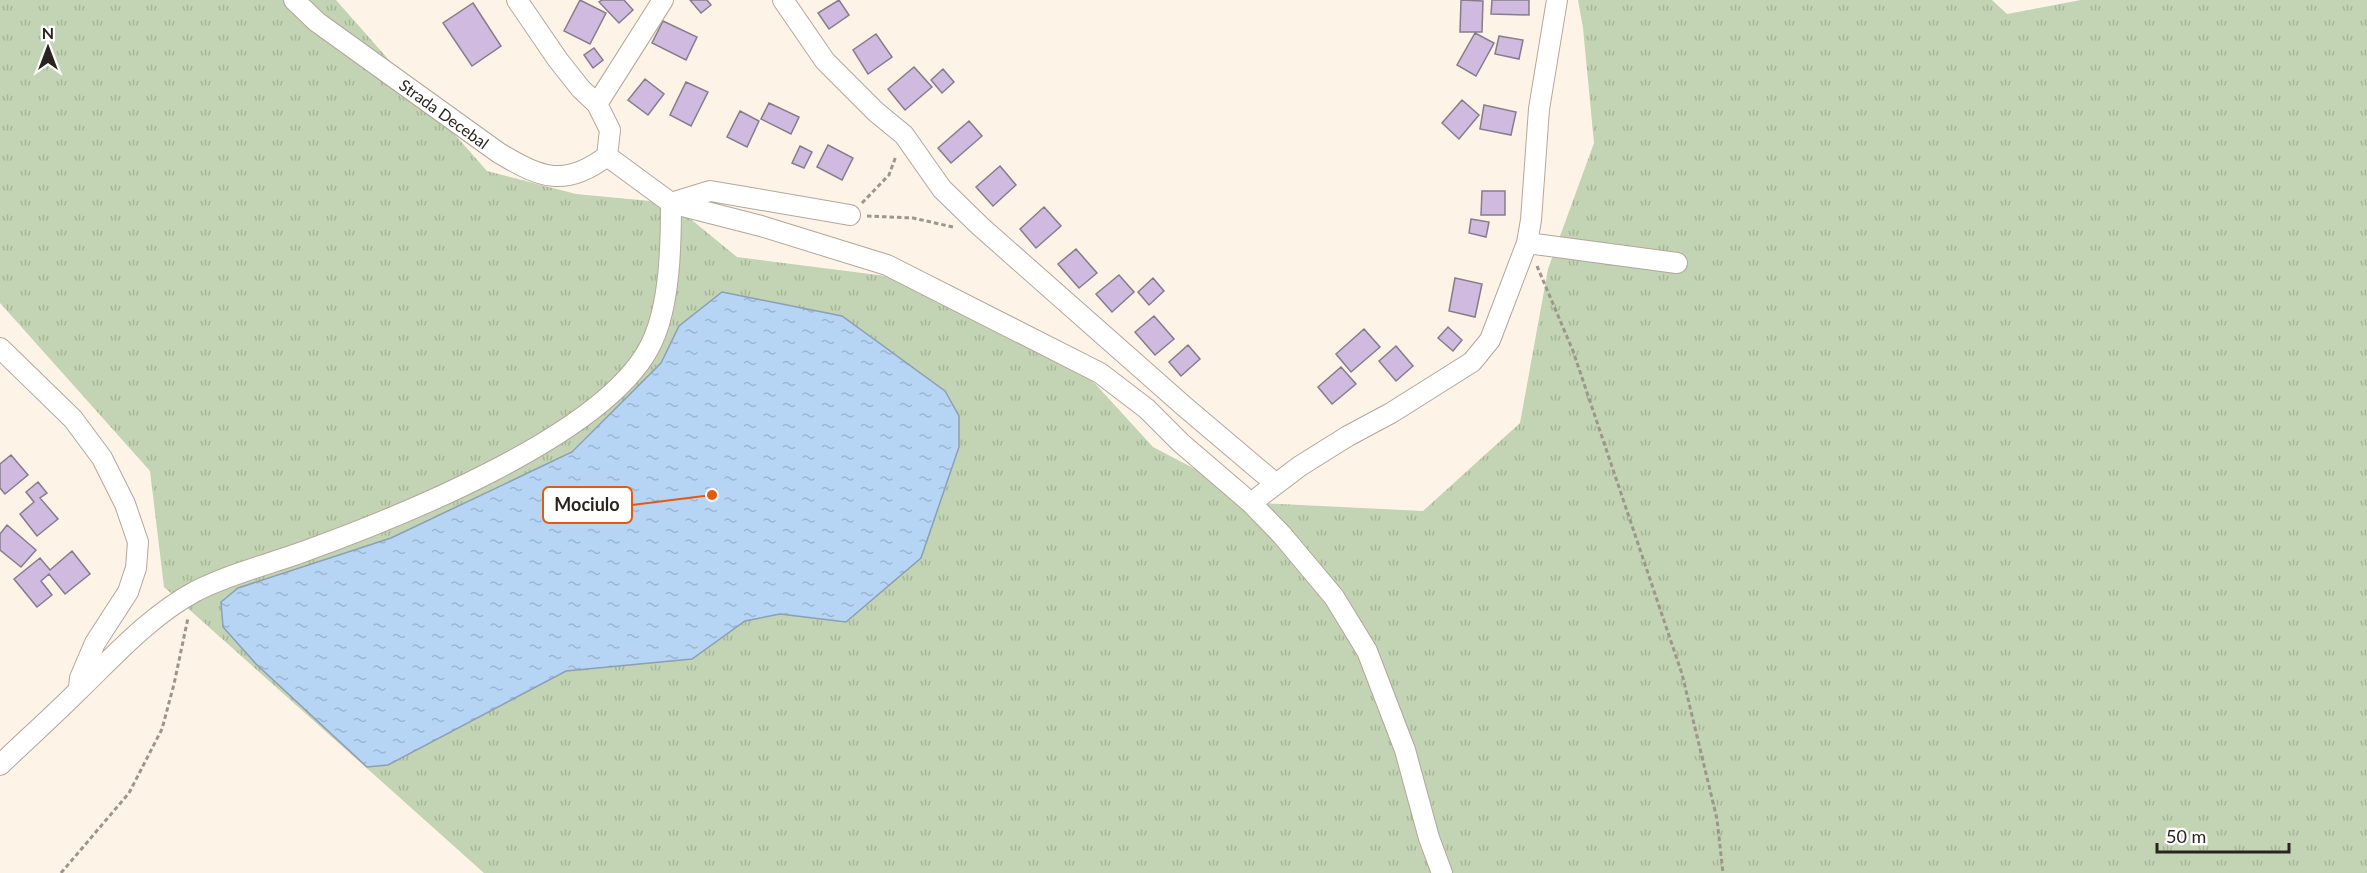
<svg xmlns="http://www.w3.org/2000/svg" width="2367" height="873" viewBox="0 0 2367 873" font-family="Lato,sans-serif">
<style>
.grass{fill:url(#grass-tufts)}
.water{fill:url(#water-ripples);stroke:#8c9fb4;stroke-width:1.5}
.building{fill:#d0badf;stroke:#857d8c;stroke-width:1.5}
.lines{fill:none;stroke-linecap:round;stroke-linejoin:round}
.minor-casing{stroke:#b4a699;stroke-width:22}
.path{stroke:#9e958d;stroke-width:3;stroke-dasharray:4.5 3;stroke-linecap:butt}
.minor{stroke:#fff;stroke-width:20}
.labels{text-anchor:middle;stroke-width:4.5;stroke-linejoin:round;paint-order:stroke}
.street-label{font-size:16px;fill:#29241f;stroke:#fff}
.leader{fill:none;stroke:#e8590c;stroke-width:2}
.callout-dot{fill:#e8590c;stroke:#fff;stroke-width:2}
.callout{fill:#fff;stroke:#e8590c;stroke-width:2}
.callout-label{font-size:18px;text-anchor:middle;font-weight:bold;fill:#29241f}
</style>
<defs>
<pattern id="grass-tufts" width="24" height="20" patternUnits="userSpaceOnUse" patternTransform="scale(1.5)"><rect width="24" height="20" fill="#c2d4b3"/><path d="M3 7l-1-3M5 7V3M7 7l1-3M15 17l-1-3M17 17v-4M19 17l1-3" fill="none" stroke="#a7b69a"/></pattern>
<pattern id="water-ripples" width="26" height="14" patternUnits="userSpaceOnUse" patternTransform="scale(1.5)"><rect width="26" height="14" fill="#b6d4f4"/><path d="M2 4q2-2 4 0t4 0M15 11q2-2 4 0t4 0" fill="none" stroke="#9cb6d1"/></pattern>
</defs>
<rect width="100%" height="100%" fill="#fef3e7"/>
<path class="grass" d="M0,0h336l151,171 89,23 95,9 66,54 212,27 107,57 97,106 107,56 163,8 97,-88 28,-154 46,-126 -11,-115 -5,-28h414l15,14 74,-14h286v873h-1883l-320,-286 -14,-116 -150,-168z"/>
<path class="water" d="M722,292l120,24 103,75 14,25v31l-38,111 -75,64 -66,-8 -35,7 -53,38 -126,12 -178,94 -21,2 -111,-103 -33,-37 -2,-25 17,-14 153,-50 181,-86 89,-89 18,-37z"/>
<path class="building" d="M580,0l26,13 -16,31 -26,-13z
M602,0h22l9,10 -14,13 -20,-21z
M690,0h17l4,5 -10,8z
M839,0l10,15 -20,14 -11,-16z
M1461,0l22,1 -1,31h-22z
M1492,0h37v15l-38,-1z
M473,3l28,43 -29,20 -29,-43z
M663,21l34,16 -11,23 -34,-17z
M1475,33l19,10 -18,33 -19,-11z
M876,34l16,23 -24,17 -15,-24z
M1499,36l24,4 -4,19 -24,-5z
M594,48l9,12 -10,8 -9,-13z
M914,67l18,20 -27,23 -17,-21z
M943,69l11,13 -12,11 -11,-13z
M645,79l19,15 -16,21 -20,-15z
M686,82l22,10 -17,34 -21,-11z
M1462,100l17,15 -20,24 -17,-16z
M769,103l30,14 -8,17 -30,-15z
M1484,105l32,7 -5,23 -31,-6z
M740,111l19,10 -12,26 -20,-10z
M969,121l13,15 -31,27 -13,-15z
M828,145l25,13 -11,22 -25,-13z
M800,146l12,6 -8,16 -12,-5z
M1000,166l16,19 -23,21 -17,-19z
M1482,191h23v24h-24z
M1044,207l17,19 -25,22 -16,-19z
M1471,219l18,3 -3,15 -17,-4z
M1076,249l21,24 -18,15 -21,-24z
M1119,275l15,17 -22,20 -16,-18z
M1153,278l11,13 -15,14 -11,-13z
M1455,278l27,6 -7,33 -26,-6z
M1154,316l20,23 -19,16 -20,-23z
M1448,327l14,13 -9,11 -15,-13z
M1364,329l16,18 -29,25 -15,-18z
M1188,345l12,14 -19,17 -12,-14z
M1396,346l17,20 -17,15 -17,-20z
M1341,367l15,17 -24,20 -14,-17z
M11,455l17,20 -23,19 -5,-6v-24z
M38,482l9,11 -7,5 18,21 -21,17 -17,-22 14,-12 -8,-10z
M7,525l29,25 -15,17 -21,-17v-16z
M72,551l18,23 -25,20 -16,-20 -8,7 11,14 -15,12 -23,-28 26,-21 10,12z"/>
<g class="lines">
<defs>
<path id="minor" d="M294,0l23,22 182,131c42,25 66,35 108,3
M517,0l41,60 23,29 16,15 13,26 -3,26
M783,0l42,61 51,51 28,23 38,54 38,37 205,181 91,77
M597,104l66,-104
M607,156l64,47 90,23 126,39 213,108 47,36 34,34 70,60 31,32 52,62 33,54 38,99 24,88 13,35
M671,203l39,-12 140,24
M1527,243l150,20
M0,348l73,71 29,39 23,46 13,38 -2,26 -8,24 -33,51 -15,35 -1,10
M1251,503l49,-37 48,-30 43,-23 81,-51 18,-22 37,-97 4,-23 8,-111 18,-109
M0,765c26,-25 53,-49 78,-74 36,-35 73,-76 118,-100 32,-16 66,-25 101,-37 95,-34 313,-119 355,-212 18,-38 19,-97 19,-139"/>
</defs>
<use href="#minor" class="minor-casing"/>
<path class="path" d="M862,203l27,-28 7,-19
M867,216l46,2 40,9
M1537,266l36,85 109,323 35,145 6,54
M61,873l68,-80 33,-64 12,-45 14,-66"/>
<use href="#minor" class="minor"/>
</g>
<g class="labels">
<g class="street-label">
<text transform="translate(444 114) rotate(36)" y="6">Strada Decebal</text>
</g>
</g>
<path class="leader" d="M712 495L632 505"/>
<circle class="callout-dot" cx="712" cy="495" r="6"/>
<rect class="callout" x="543" y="487" width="89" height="36" rx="6"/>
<g class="callout-label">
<text x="587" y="511">Mociulo</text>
</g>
<g transform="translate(48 48)" stroke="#ffffff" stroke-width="4.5" paint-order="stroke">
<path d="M0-4.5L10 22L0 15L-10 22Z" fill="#29241f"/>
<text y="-9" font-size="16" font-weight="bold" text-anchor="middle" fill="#29241f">N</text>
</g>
<path d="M2157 843v9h132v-9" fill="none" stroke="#29241f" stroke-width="3"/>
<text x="2166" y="843" font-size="18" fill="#29241f" stroke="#ffffff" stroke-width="4.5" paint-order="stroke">50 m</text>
</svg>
